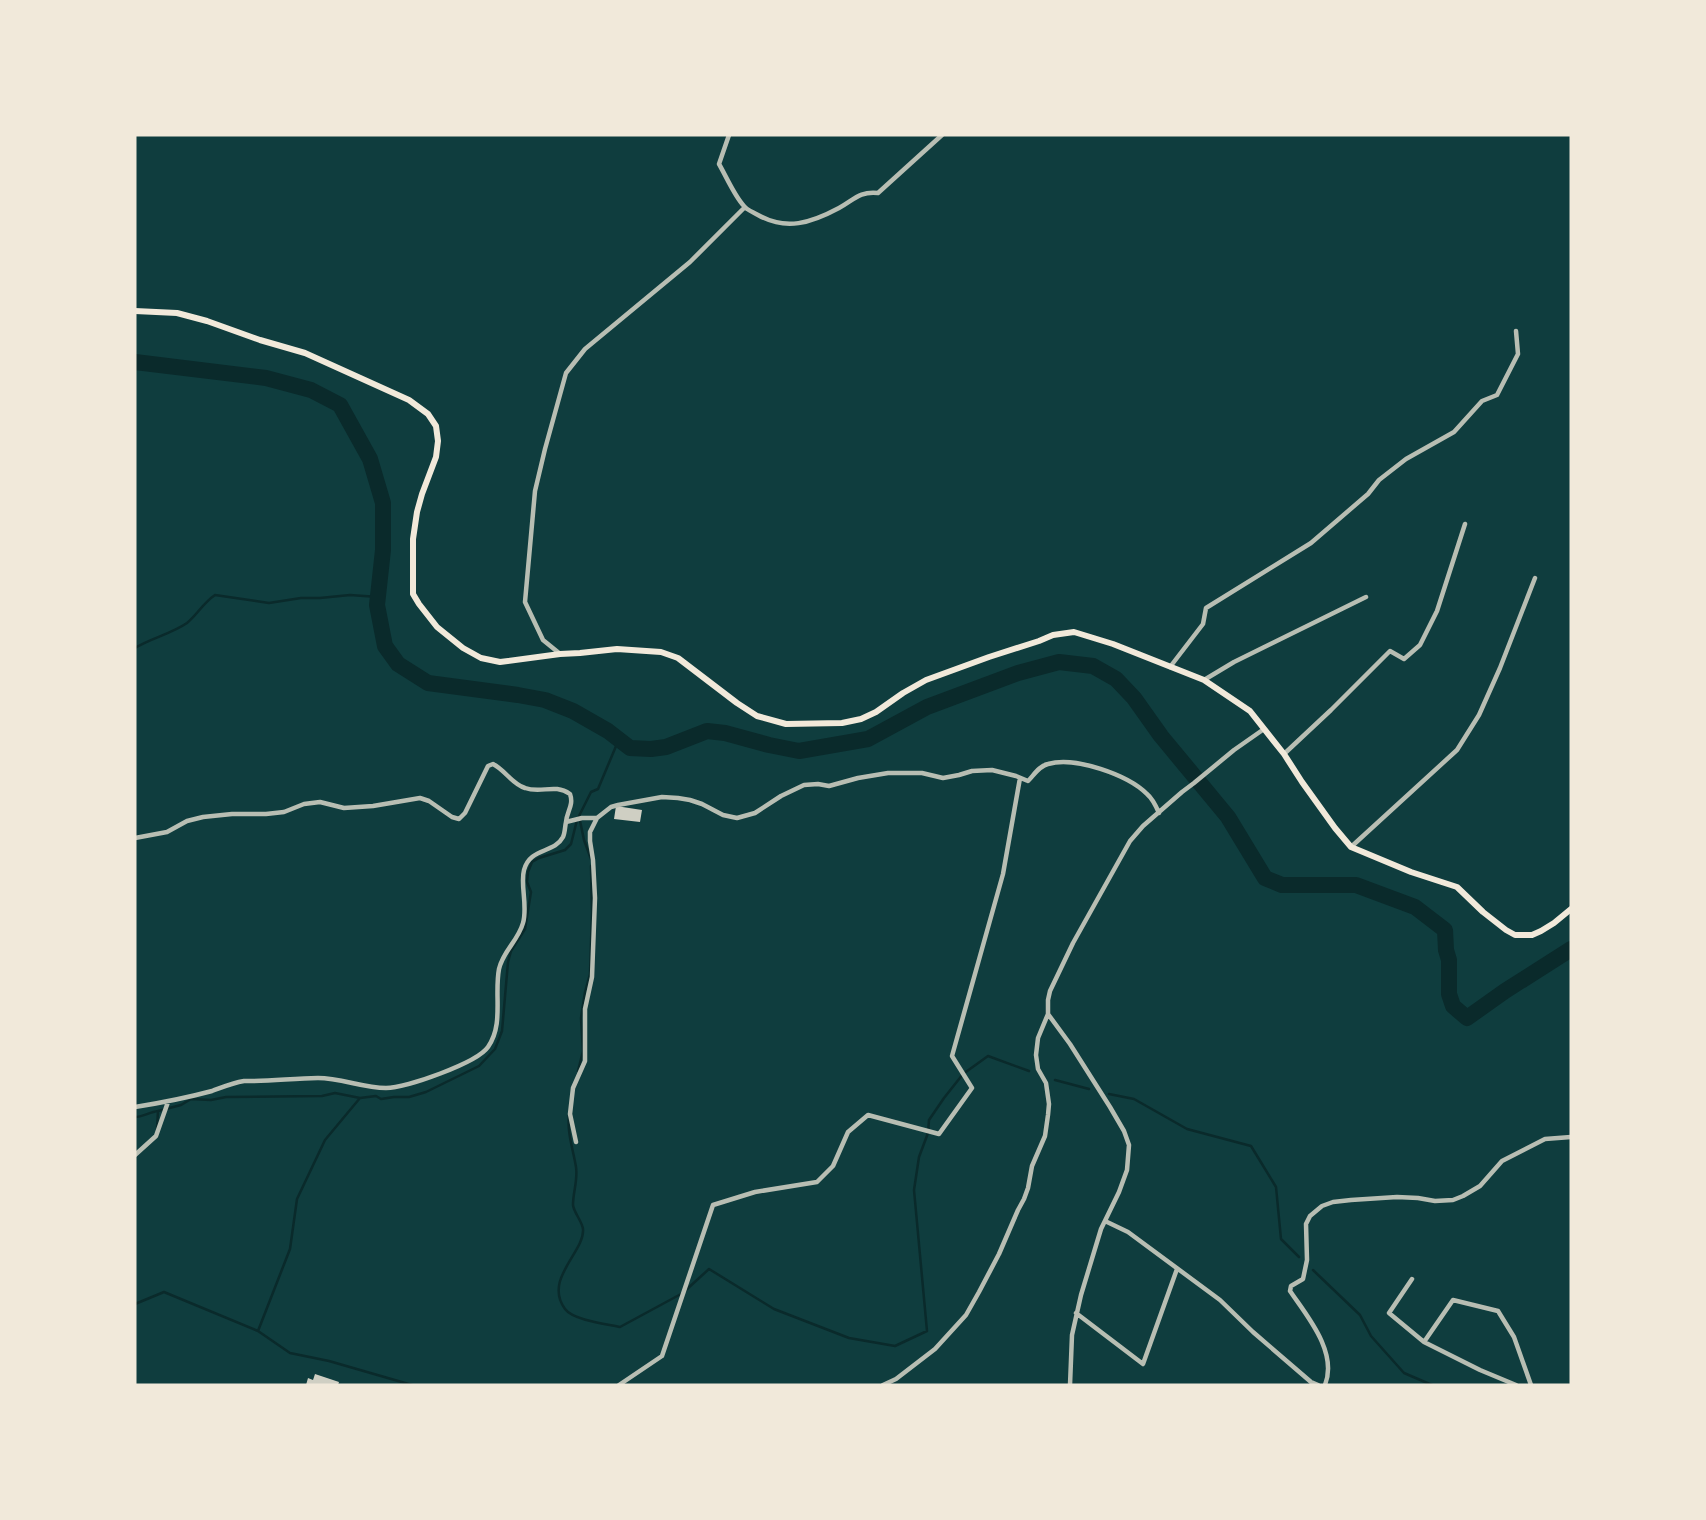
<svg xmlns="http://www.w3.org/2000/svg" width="1706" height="1520" viewBox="0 0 1706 1520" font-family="'Open Sans',sans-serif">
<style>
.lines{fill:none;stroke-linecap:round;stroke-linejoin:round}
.stream{stroke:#0a2a2b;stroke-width:2.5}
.river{stroke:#0a2a2b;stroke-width:16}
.building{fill:#cfcfc3}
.minor{stroke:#b8beb3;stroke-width:4.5}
.primary{stroke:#f1e9da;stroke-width:6}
</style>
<rect width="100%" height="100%" fill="#0f3d3e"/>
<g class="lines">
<path class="stream" d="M135,368l2,-6
M135,648c16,-10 36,-14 52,-25 10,-8 16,-20 28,-28l54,8 32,-5h19l30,-3 28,2
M591,859l-7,-19 -5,-24 12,-24 7,-3 21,-50
M578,1071l5,-20 -2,-33 4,-26 5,-18 2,-61 -1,-47
M1055,1080l34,9
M1109,1094l25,5 53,30 64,17 25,41 5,52 18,18
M569,1115c-2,18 4,34 7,52 2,13 -3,25 -3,38 1,8 9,16 10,24 2,23 -40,50 -18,80 8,11 41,15 55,18l61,-33
M135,1117c7,0 15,-5 23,-6
M157,1129l1,-18 23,-6 10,-6 20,1 15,-3 96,-1 13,-3 25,5 16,-2 5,3 13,-2h15l17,-5 53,-26 16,-17 7,-18 6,-69 3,-11 14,-22 6,-37 -4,-10 1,-10 4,-10 7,-4 26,-8 6,-6 6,-24
M1313,1270l47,45 11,21 33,37 28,12
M686,1290l23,-21 65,40 75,29 46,8 32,-15 -13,-141 5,-33 9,-24 1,-13 15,-22 19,-24 25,-18 41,15
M135,1304l29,-12 94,39 32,-82 7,-50 28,-59 35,-42
M258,1331l32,22 39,8 83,24"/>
<path class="river" d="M135,362l131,16 45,12 29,15 30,54 13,44v47l-6,55 8,41 13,18 30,19 90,12 27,5 28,11 35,20 22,17 21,1 15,-2 41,-16 18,2 44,12 30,6 69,-12 59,-32 91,-34 41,-11 34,4 23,13 18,19 27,38 67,81 37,61 17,7h74l59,22 30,23 1,20 3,10v34l4,12 14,12 38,-27 66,-42"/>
</g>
<path class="building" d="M616,806l26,4 -2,12 -26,-3z
M315,1374l24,8 -1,3h-32l2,-7 5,2z"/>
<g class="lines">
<path class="minor" d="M729,135l-10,29c7,12 16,33 25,42 3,4 9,6 14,9 28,16 53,8 81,-7 15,-8 20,-17 39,-15l64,-58
M559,653l-16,-13 -18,-38 10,-111 10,-42 21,-76 19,-24 105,-87 55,-55
M1170,667l33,-43 3,-16 105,-65 57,-49 11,-14 27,-21 48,-27 28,-31 15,-6 21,-41 -2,-23
M1204,680l30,-18 132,-65
M1284,754l47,-44 59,-59 14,8 16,-14 17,-34 28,-87
M135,838l32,-6 20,-11 16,-4 29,-3h34l18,-2 20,-8 16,-2 24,6 29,-2 47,-8 9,3 23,16 7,2 6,-6 23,-47 5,-2c12,6 19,20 32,24 17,6 29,-5 45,6 4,11 -3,17 -4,28
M1351,847l106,-97 22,-35 21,-47 35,-90
M135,1107c25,-4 51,-9 77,-16 11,-4 20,-8 32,-10 25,1 49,-3 74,-3 23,0 45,10 68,10 20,0 91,-25 102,-41 16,-23 6,-52 11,-78 4,-18 19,-28 24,-46 5,-17 -3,-38 1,-53 6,-23 30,-16 39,-33 2,-4 2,-11 3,-15l16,-4h15l14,-11 7,-2 44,-8 16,1 12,2 12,4 21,11 14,3 18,-5 26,-17 23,-11 14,-1 11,2 29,-8 30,-5h34l21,5 16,-3 13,-4 20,-1 24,6 12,5c6,-6 11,-15 20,-17 27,-8 80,11 99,30 6,5 9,12 12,19
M576,1142l-6,-28 3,-26 12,-27v-52l7,-32 3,-79 -2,-38 -3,-19v-9l7,-14
M135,1155l21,-19 12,-34
M1105,1221l23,11 92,68 33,32 58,50 7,3
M1412,1279l-23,34 35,29 56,28 36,15
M1076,1313l67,51 34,-95
M1424,1342l29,-42 45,11 16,26 17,48
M619,1385l43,-29 51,-151 42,-13 62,-10 16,-16 15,-34 20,-17 71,19 33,-46 -20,-32 51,-182 17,-96
M883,1385l13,-6 39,-30 31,-34 13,-23 20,-38 19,-44 6,-11 4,-11 4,-22 13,-30 3,-21 1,-11 -3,-21 -8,-14 -2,-14 2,-17 10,-24
M1070,1385l2,-50 9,-40 20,-66 18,-37 8,-22 2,-25 -5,-14 -14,-24 -40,-63 -22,-30v-14l2,-9 23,-48 57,-102 13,-15 39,-34 12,-9 40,-33 30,-21
M1325,1385c13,-33 -18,-69 -35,-94l1,-5 12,-7 4,-19 -1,-36 4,-8 12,-10 11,-4 18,-2 46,-3 21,1 17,3 18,-1 10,-4 17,-10 22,-25 43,-22 26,-2"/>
<path class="primary" d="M135,311l42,2 30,8 53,19 45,13 104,47 19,14 8,12 2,15 -2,16 -14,37 -5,18 -4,27v55l6,10 18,23 26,21 18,10 19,4 60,-8 20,-1 37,-4 44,3 17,6 59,45 20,13 29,8 56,-1 19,-4 15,-7 27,-19 23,-13 63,-23 50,-16 14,-6 21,-3 39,12 91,36 46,31 34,43 18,28 33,46 16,19 60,25 46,15 26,25 23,18 9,5h17l9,-4 13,-8 17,-14"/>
</g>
<rect width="1706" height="1520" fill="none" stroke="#f1e9da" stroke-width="273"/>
</svg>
